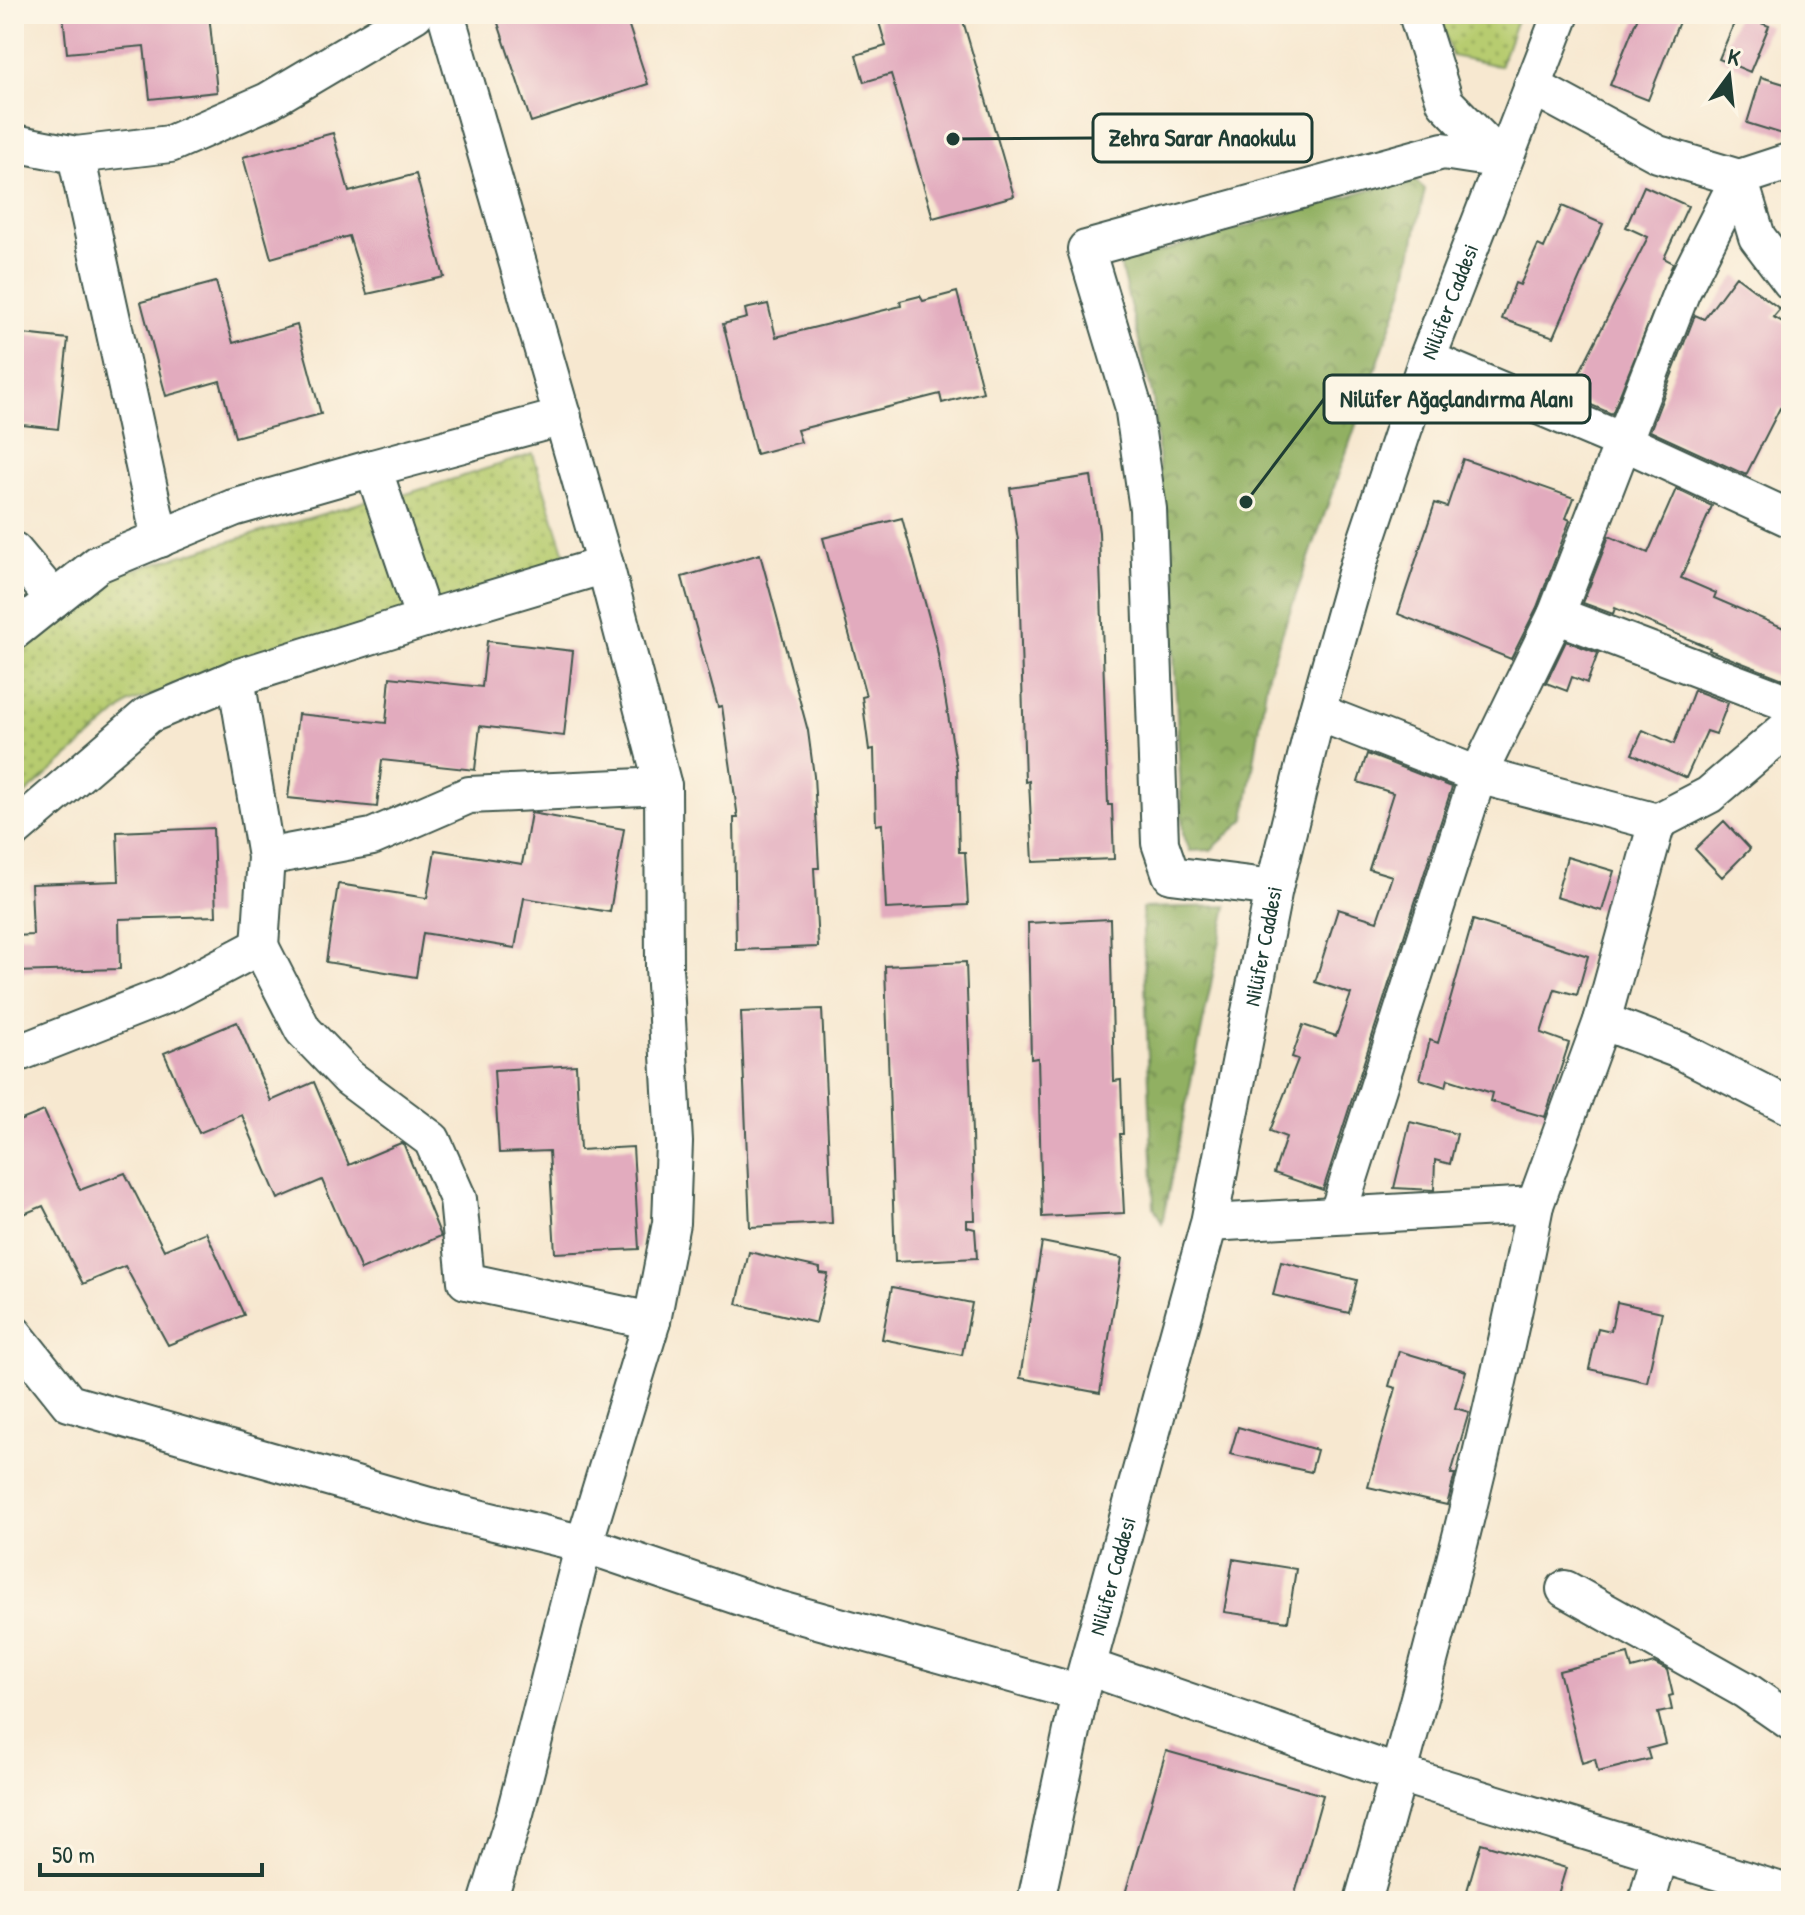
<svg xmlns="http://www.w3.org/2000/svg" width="1805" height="1915" viewBox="0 0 1805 1915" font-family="'Patrick Hand',sans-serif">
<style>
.forest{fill:url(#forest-crowns);stroke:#58764b;stroke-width:2}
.park{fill:url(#park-dots);stroke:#6b8452;stroke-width:2}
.building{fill:#e2abbe}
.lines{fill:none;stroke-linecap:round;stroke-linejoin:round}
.minor-casing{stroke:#3f574b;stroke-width:40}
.minor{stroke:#fff;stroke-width:36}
.labels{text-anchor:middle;stroke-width:6;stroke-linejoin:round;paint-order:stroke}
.street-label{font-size:22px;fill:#1f3d34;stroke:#fcf5e5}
.leader{fill:none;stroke:#1f3d34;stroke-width:3}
.callout-dot{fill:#1f3d34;stroke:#fcf5e5;stroke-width:3}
.callout{fill:#fcf5e5;stroke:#1f3d34;stroke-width:3}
.callout-label{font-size:24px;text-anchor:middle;font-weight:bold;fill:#1f3d34}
</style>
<defs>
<pattern id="forest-crowns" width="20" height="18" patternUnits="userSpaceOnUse" patternTransform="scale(2)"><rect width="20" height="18" fill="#91b062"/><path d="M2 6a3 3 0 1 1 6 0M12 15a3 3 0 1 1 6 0" fill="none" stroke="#769052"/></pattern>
<pattern id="park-dots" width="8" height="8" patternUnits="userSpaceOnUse" patternTransform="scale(2)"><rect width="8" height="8" fill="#b7cc70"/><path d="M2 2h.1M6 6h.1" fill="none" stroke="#94a75d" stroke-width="1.8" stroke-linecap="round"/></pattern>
</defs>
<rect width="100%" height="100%" fill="#fcf5e5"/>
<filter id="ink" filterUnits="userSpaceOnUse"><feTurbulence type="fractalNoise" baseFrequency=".0125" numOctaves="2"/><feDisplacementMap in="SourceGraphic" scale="16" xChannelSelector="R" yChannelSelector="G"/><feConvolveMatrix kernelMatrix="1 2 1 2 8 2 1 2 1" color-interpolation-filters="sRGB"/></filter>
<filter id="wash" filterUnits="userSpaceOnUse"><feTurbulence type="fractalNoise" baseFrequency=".006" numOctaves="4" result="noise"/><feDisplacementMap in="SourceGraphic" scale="32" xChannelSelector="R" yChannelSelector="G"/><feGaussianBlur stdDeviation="1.8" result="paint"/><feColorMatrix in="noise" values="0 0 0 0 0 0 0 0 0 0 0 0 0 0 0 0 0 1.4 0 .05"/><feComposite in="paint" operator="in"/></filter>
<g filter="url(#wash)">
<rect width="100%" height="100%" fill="#f7e8d0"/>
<path class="forest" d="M1411,177l14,12 -21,100 -136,385 -23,145 -34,31 -21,1 -7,-18 -12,-235 -18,-200 -33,-134z
M1227,906l-65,317 -8,-16 -12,-299z"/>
<path class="park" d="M1439,14h80l-19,52 -48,-10z
M533,454l35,110 -135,43 -36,-110z
M370,500l37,112 -278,91 -115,101v-155l40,-35 58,-38z"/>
<g id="blocks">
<path class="building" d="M63,14h146l8,78 -67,7 -6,-53 -77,7z
M495,14h130l23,70 -117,38z
M896,14h65l53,182 -81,22 -42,-144 -27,8 -8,-27 30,-9 -8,-27z
M1639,14h43l-34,86 -38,-15z
M1738,14l31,12 -19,46 -31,-13z
M1761,77l30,9v31l-5,18 -39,-12z
M333,133l16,59 67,-18 28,103 -77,17 -18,-58 -78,22 -28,-101z
M1644,186l44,20 -24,52 9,5 -61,151 -44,-19 80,-158 -22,-10z
M1562,206l41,18 -49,113 -52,-18 13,-36 5,2 18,-40 6,3z
M1736,276l44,33 -7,8 18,9v89l-11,-7 -34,67 -96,-44 45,-116 9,4z
M216,282l17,61 64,-18 24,89 -86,23 -15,-56 -54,15 -25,-94z
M957,292l26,100 -41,11 -2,-9 -143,36 4,12 -45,12 -33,-130 24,-6 -2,-9 23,-5 8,33 125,-31 -1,-5 20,-5 3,5z
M14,333l54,6 -10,90 -44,-5z
M1463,459l111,39 -8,20 4,2 -33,87 -26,52 -113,-45 37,-111 12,4z
M1091,476l8,56 9,273h4l2,54 -81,3 -4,-81 -4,1 -7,-242 -8,-52z
M1676,489l36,17 -31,72 35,15 -2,5 77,33v51l-82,-32 1,-2 -95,-40 -2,6 -30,-11 26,-67 39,17z
M902,518l34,125 21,126 2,83h6l3,53 -82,4 -4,-85 -6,1 -2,-76 -5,1 -7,-53 4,-1 -43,-158z
M760,554l48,177 6,45 5,92h-5l4,79 -82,3 -2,-132h4l-16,-112 -4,1 -36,-130z
M487,641l86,10 -9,85 -84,-10 -5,44 -93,-10 -5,47 -89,-9 10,-84 88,9 4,-46 92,10z
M1566,641l32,12 -11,30 -15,-6 -5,14 -21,-8z
M1694,690l34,13 -12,31 -9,-3 -21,47 -54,-24 11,-24 31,14z
M1367,754l85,33 -129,403 -49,-17 12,-36 -16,-6 28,-72 -6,-2 11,-32 33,11 15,-42 -36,-12 23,-73 39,12 15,-45 -23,-7 24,-76 -35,-11z
M531,813l93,16 -14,83 -86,-14 -9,50 -92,-15 -7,44 -90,-15 12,-78 89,14 8,-48 87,14z
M1724,821l26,28 -28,28 -27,-28z
M213,828l3,88 -97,3 1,50 -106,3v-36l19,-1 -2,-51 88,-3 -2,-49z
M1567,857l47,14 -12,40 -46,-14z
M1110,919l4,162 7,-1 2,54h-3l4,79 -82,4 -4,-159 -7,1 -3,-136z
M1473,920l115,36 -11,39 -22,-6 -14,44 28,10 -24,74 -55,-16 2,-8 -44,-14 -2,8 -26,-8 10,-39 8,3z
M966,962l9,258h-8v7l8,2 2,29 -82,4 -10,-296z
M822,1009l10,214 -82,4 -9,-215z
M237,1022l34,79 43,-19 35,83 52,-22 3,2 37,91 -80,34 -39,-90 -44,19 -36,-84 -43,18 -35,-80z
M576,1065l4,85 53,-3 6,102 -84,4 -6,-102 -50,2 -5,-83z
M44,1111l36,79 45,-17 39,77 42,-18 38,83 -76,30 -43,-79 -42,18 -40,-78 -29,12v-95z
M1410,1122l47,12 -7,30 -15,-4 -1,30 -40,-2z
M1042,1242l80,16 -22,135 -80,-15z
M749,1252l71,16v5l8,1 -12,49 -79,-19z
M1281,1262l76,18 -8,33 -76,-18z
M892,1287l80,16 -10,52 -80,-16z
M1617,1302l45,10 -15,70 -58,-13 9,-41 13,3z
M1399,1351l67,20 -11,37 14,4 -18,62h4l-8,31 -79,-18 28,-99 -7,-2z
M1238,1427l79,23 -6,22 -81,-18z
M1233,1559l63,10 -8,52 -64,-9z
M1628,1654l4,15 22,-6 13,7 6,25 -4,1 3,14 -14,3 8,31 -19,5 3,10 -52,13 -3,-13 -13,4 -23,-92z
M1166,1751l157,44 -30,106h-170z
M1481,1843l85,25 -10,33h-92z"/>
</g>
</g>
<g filter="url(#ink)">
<use href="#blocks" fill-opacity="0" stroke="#3f574b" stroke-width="2"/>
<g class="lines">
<defs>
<g id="minor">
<path d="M446,14l159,551 58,221 1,181 10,175 -3,81 -19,98 -68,223 -69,269 -27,88"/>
<path d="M14,143l62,12 94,-11 98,-43 147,-87"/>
<path d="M76,155l84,384"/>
<path d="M1791,161l-52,17 18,59 34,45"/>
<path d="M1427,359l195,82 169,78"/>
<path d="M14,551l40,48"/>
<path d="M1556,615l235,89"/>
<path d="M424,619l181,-54"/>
<path d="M14,631l84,-67 135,-56 140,-40"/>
<path d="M1317,712l161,63 179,47"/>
<path d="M14,830l134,-115 88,-37"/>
<path d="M266,857l106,-20 97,-42 194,-9"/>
<path d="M1274,888l-103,-13 -11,-32 -12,-334 -15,-104 -47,-156 357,-98 59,9 -57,-58 -28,-88"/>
<path d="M260,946l6,-89 -30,-179 188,-59 -51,-151 190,-51"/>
<path d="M1602,1021l77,29 112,57"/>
<path d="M14,1055l155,-61 91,-48 43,84 46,48 83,62 26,59 8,82 186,40"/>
<path d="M1338,1213l140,-438 78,-160 125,-322 58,-115 -81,-24 -126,-68"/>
<path d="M1209,1223l326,-18 67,-184 55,-199 52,-27 82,-70"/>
<path d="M14,1334l55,69 360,103 155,38 183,62 313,87"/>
<path d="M1565,1589l180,101 46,32"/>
<path d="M1088,1667l311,107 392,120"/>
<path id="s1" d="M1036,1901l44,-208 129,-470 65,-335 43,-176 43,-153 67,-200 134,-345"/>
<path d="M1363,1901c65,-230 127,-462 172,-696"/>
<path d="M1647,1901l13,-47"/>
</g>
</defs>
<use href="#minor" class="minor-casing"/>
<use href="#minor" class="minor"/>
</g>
</g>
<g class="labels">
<g class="street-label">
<text dy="8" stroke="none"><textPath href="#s1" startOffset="1654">Nilüfer Caddesi</textPath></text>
<text dy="8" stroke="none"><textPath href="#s1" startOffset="982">Nilüfer Caddesi</textPath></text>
<text dy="8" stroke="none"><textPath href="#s1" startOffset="334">Nilüfer Caddesi</textPath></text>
</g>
</g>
<path class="leader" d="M953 139L1093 138M1246 502L1324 399"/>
<g class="callout-dot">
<circle cx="953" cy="139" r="8"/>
<circle cx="1246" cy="502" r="8"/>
</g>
<g class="callout">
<rect x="1093" y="114" width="219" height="48" rx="8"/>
<rect x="1324" y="375" width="266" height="48" rx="8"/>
</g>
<g class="callout-label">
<text x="1202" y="146">Zehra Sarar Anaokulu</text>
<text x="1457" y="407">Nilüfer Ağaçlandırma Alanı</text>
</g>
<rect width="1805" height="1915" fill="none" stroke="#fcf5e5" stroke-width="48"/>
<g transform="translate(1729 76) rotate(15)" stroke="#fcf5e5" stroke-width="6" paint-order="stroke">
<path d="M0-6L14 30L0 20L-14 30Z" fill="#1f3d34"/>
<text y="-12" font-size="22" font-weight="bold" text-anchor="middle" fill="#1f3d34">K</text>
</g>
<path d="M40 1863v12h222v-12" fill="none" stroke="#1f3d34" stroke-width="4"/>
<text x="52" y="1863" font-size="24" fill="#1f3d34" stroke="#fcf5e5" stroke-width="6" paint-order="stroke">50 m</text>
</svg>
